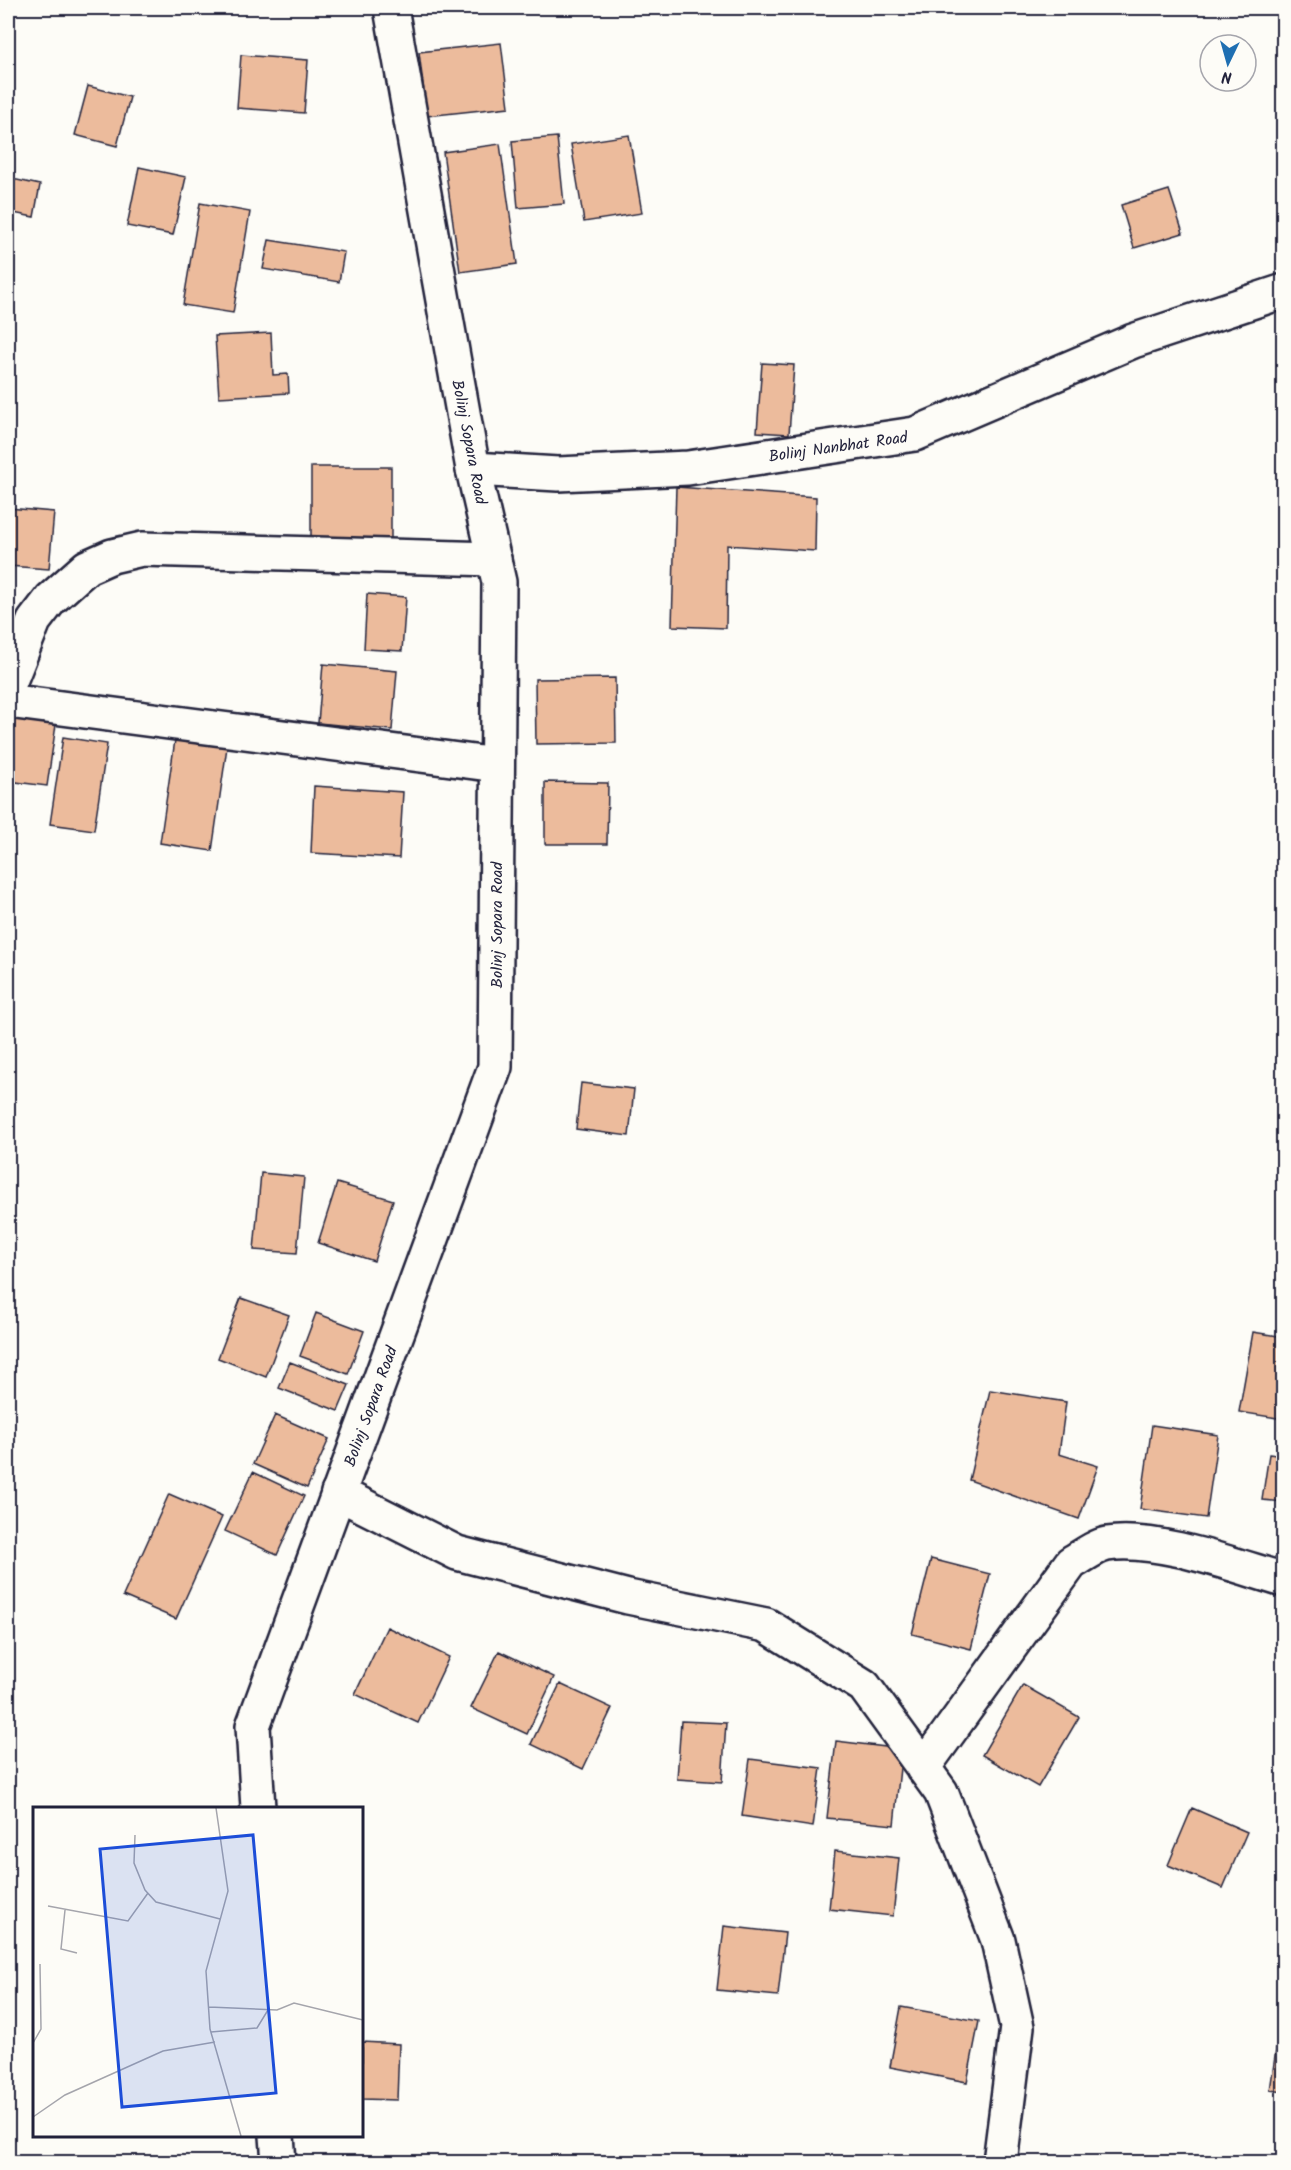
<svg xmlns="http://www.w3.org/2000/svg" width="1291" height="2170" viewBox="0 0 1291 2170" font-family="Kalam,sans-serif">
<style>
.building{fill:#ecbb9c;stroke:#22223b;stroke-width:1.5}
.lines{fill:none;stroke-linecap:round;stroke-linejoin:round}
.minor-casing{stroke:#22223b;stroke-width:38}
.major-casing{stroke:#22223b;stroke-width:38}
.minor{stroke:#fdfcf7;stroke-width:33}
.major{stroke:#fdfcf7;stroke-width:33}
.labels{text-anchor:middle;stroke-width:5;stroke-linejoin:round;paint-order:stroke}
.street-label{font-size:16px;fill:#22223b;stroke:#fdfcf7}
.inset-road{fill:none;stroke:#a5a5ac;stroke-width:1.5}
.view{fill:#1d4ed8;fill-opacity:0.15;stroke:#1d4ed8;stroke-width:3}
.inset-edge{fill:none;stroke:#22223b;stroke-width:3}
</style>
<rect width="100%" height="100%" fill="#fdfcf7"/>
<filter id="ink" filterUnits="userSpaceOnUse"><feTurbulence type="fractalNoise" baseFrequency=".0167" numOctaves="2"/><feDisplacementMap in="SourceGraphic" scale="12" xChannelSelector="R" yChannelSelector="G"/><feConvolveMatrix kernelMatrix="1 2 1 2 8 2 1 2 1" color-interpolation-filters="sRGB"/></filter>
<g filter="url(#ink)">
<path class="building" d="M501,43l8,64 -82,9 -8,-64z
M241,55l67,5 -4,53 -67,-5z
M88,86l42,11 -13,49 -42,-11z
M629,135l13,78 -58,9 -13,-78z
M557,137l7,67 -46,4 -6,-67z
M500,144l17,120 -57,8 -17,-120z
M139,167l47,10 -13,58 -46,-9z
M8,178l32,7 -6,32 -26,-5z
M1169,190l14,43 -49,15 -13,-43z
M200,203l50,9 -17,101 -50,-8z
M269,240l75,12 -5,30 -76,-13z
M271,333l2,42 15,-1 1,19 -70,4 -4,-61z
M762,363l32,2 -5,69 -32,-2z
M311,467h80v72l-80,1z
M676,487l140,10 -1,54 -88,-6 -1,83 -54,-2z
M8,508l46,4 -5,57 -41,-3z
M367,594l39,3 -4,54 -38,-2z
M323,664l74,7 -5,59 -74,-7z
M615,678l1,65 -80,1 -1,-65z
M8,711l49,7 -10,68 -39,-5z
M63,737l44,7 -13,86 -44,-6z
M175,740l52,7 -15,104 -52,-8z
M545,782l63,1 -1,61h-62z
M314,786l89,6 -4,66 -88,-5z
M581,1083l53,6 -5,47 -53,-7z
M261,1173l43,4 -7,76 -43,-3z
M337,1183l56,17 -19,61 -56,-18z
M241,1298l48,17 -23,62 -48,-19z
M316,1313l48,18 -16,43 -48,-18z
M1253,1332l31,5v82l-45,-7z
M290,1362l59,23 -11,26 -59,-23z
M990,1390l76,12 -7,52 39,12 -19,53 -110,-39z
M275,1415l54,24 -22,49 -54,-24z
M1152,1425l66,10 -12,83 -66,-9z
M1269,1454l15,2v46l-22,-2z
M253,1472l51,24 -27,59 -52,-24z
M169,1494l53,23 -46,102 -53,-23z
M931,1559l59,15 -19,75 -59,-15z
M387,1627l62,30 -31,66 -63,-29z
M499,1651l55,26 -27,57 -56,-26z
M560,1684l52,24 -29,61 -52,-25z
M1023,1685l56,32 -41,70 -56,-32z
M681,1721l45,2 -4,59 -45,-3z
M836,1741l66,8 -8,76 -67,-7z
M750,1759l71,9 -8,59 -71,-11z
M1192,1808l55,24 -24,56 -55,-23z
M835,1851l64,7 -6,58 -64,-7z
M724,1926l61,7 -7,63 -61,-6z
M901,2007l78,14 -12,61 -77,-15z
M362,2042l37,2 -2,56 -35,-1z
M1277,2043l7,1v48l-14,-2z"/>
<g class="lines">
<defs>
<path id="minor" d="M473,469l85,5 130,-6 227,-34 218,-93 151,-50
M8,686l26,-65 17,-22 36,-32 25,-11 30,-7 352,10
M8,701l489,64
M338,1493l119,60 171,44 138,28 98,61 77,106 57,148 19,87 -17,135
M923,1768l148,-205c10,-6 25,-17 36,-19 49,-8 129,22 177,36"/>
<path id="major" d="M258,1808l-5,-82 242,-659 4,-485 -26,-113 -82,-461
M277,2136l2,26"/>
</defs>
<use href="#minor" class="minor-casing"/>
<use href="#major" class="major-casing"/>
<use href="#minor" class="minor"/>
<use href="#major" class="major"/>
</g>
</g>
<g class="labels">
<g class="street-label">
<text transform="translate(470 442) rotate(79)" y="6">Bolinj Sopara Road</text>
<text transform="translate(838 446) rotate(-8)" y="6">Bolinj Nanbhat Road</text>
<text transform="translate(496 925) rotate(-90)" y="6">Bolinj Sopara Road</text>
<text transform="translate(370 1406) rotate(-70)" y="6">Bolinj Sopara Road</text>
</g>
</g>
<g transform="translate(33 1807)">
<rect width="330" height="330" fill="#fdfcf7"/>
<path class="inset-road" d="M183,1l12,83 -22,80 4,58 31,107M102,28l-1,28 11,27 11,12 64,17M15,99l80,15 20,-28M32,103l-4,39 16,4M176,200l68,3 17,-7 69,17M178,225l46,-4 11,-18M0,236l8,-14 -1,-65M0,310l32,-22 98,-44 52,-9"/>
<path class="view" d="M220,28l23,258 -154,14 -22,-258z"/>
<rect width="330" height="330" class="inset-edge"/>
</g>
<rect width="1291" height="2170" fill="none" stroke="#fdfcf7" stroke-width="30"/>
<rect x="15" y="15" width="1261" height="2140" fill="none" stroke="#22223b" stroke-width="2" filter="url(#ink)"/>
<g transform="translate(1228 63) rotate(185)"><circle r="28" fill="#fdfcf7" stroke="#a5a5ac" stroke-width="1.5"/>
<path d="M0-4.5L10 22L0 15L-10 22Z" fill="#1f6fb2"/>
<text y="-9" font-size="16" font-weight="bold" text-anchor="middle" fill="#22223b">N</text>
</g>
</svg>
